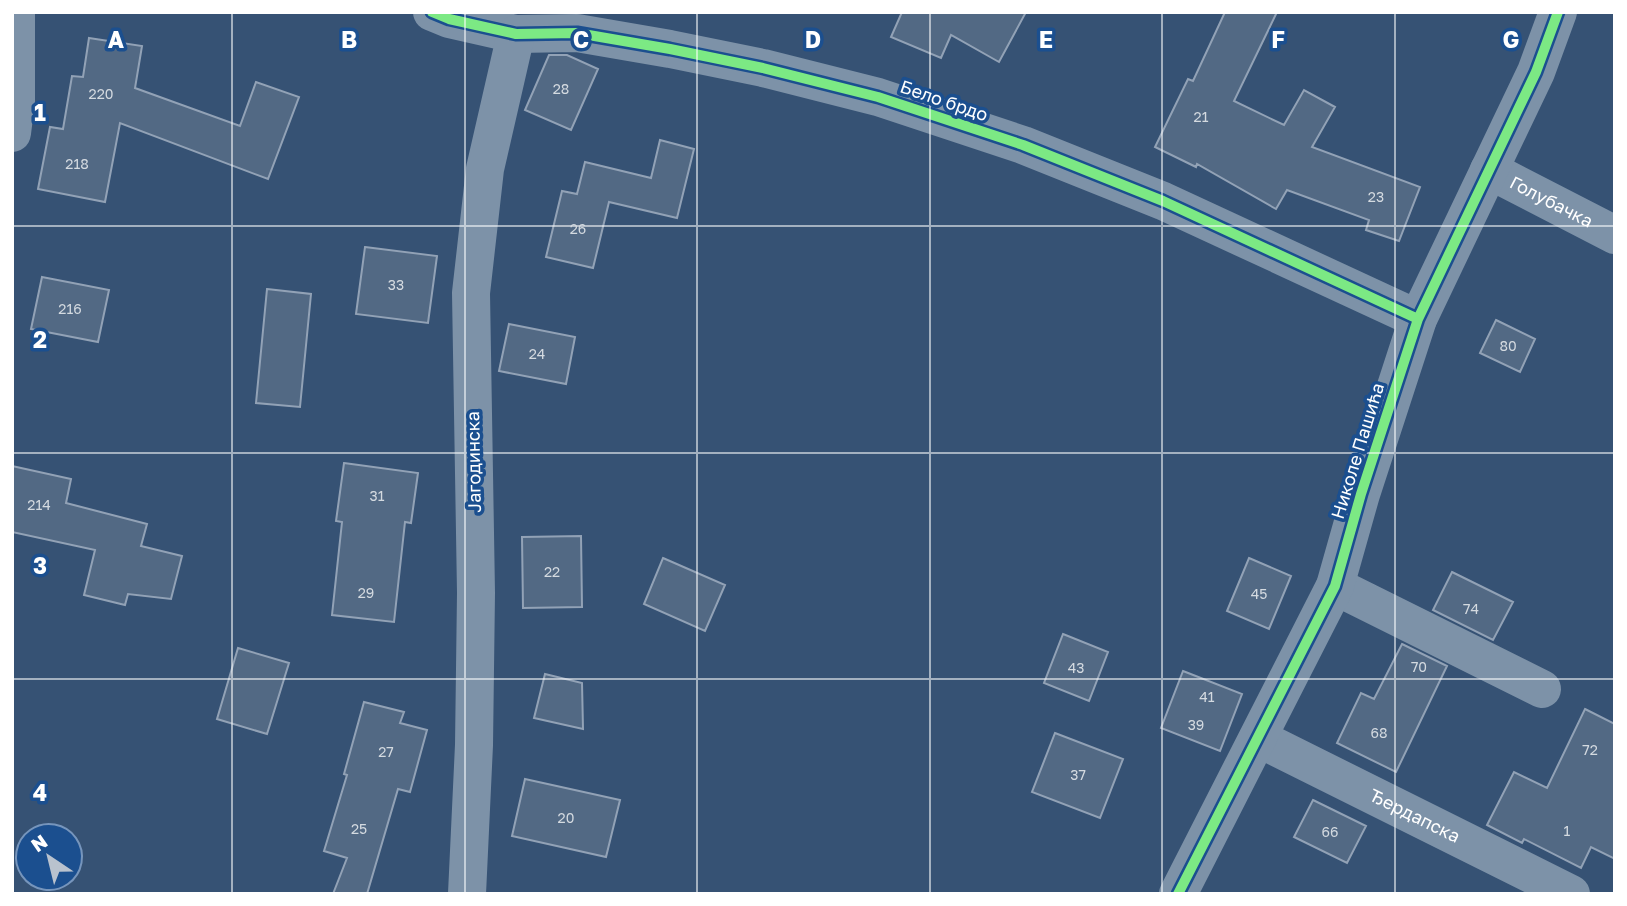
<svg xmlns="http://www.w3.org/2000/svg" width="1627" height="906" viewBox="0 0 1627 906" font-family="'Golos Text',sans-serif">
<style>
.building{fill:#526984;stroke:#92a2b6;stroke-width:2}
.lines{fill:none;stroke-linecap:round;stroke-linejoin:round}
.minor{stroke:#7d92a8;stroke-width:38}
.cycleway-casing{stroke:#1b4f8f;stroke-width:15}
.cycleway{stroke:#7ce984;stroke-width:10}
.grid{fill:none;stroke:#fff;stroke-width:2;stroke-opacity:0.55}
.labels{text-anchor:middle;stroke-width:7;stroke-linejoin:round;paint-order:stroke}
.number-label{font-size:14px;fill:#d4dae0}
.street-label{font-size:18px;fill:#fff;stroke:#1b4f8f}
.grid-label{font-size:23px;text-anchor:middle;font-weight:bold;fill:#fff;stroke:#1b4f8f;stroke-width:7;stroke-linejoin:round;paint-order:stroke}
</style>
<rect width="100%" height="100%" fill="#365274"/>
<path class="building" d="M902,12h124l-27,50 -48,-27 -10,23 -50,-21z
M1225,12h52l-43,89 50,24 20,-35 31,17 -23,40 108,40 -21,54 -33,-11 3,-10 -82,-30 -11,19 -79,-45 -1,3 -41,-20 33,-68 5,2z
M89,38l53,8 -7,42 105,38 16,-44 43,15 -31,82 -148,-56 -15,79 -67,-13 12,-62 13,2 9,-53 11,1z
M549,55h18l31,14 -27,61 -46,-20z
M660,140l34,9 -17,69 -68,-16 -16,66 -47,-11 16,-66 15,3 8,-32 66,16z
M365,247l72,9 -9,67 -72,-9z
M42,277l67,13 -11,52 -67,-13z
M267,289l44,5 -11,113 -44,-4z
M1496,320l39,19 -15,33 -40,-19z
M509,324l66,13 -9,47 -67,-13z
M344,463l74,10 -7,50 -6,-1 -11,100 -62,-7 10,-93 -6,-1z
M12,466l59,13 -5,24 81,21 -6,22 41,10 -11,43 -43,-5 -3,11 -41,-10 11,-45 -83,-18z
M581,536l1,71 -59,1 -1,-71z
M663,558l62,27 -20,46 -61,-27z
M1249,558l42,18 -22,53 -42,-18z
M1452,572l61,30 -20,38 -60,-30z
M1063,634l45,18 -19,49 -45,-18z
M1402,644l45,22 -51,106 -59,-29 24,-50 13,6z
M238,648l51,15 -22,71 -50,-15z
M1183,671l59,23 -22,57 -59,-23z
M545,674l37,9 1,46 -49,-11z
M364,702l40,10 -4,11 27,7 -17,62 -12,-3 -31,105h-34l14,-36 -23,-7 23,-76 -3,-1z
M1585,709l30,15v135l-24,-12 -10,21 -57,-29 -2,4 -35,-18 27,-53 33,16z
M1055,733l68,26 -23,59 -68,-26z
M525,779l95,21 -14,57 -94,-21z
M1313,800l53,26 -19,37 -53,-26z"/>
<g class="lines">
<g class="minor">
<path d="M432,12l17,7 67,15 61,-1 93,16 93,19 115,29 145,48 140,56 255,118"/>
<path d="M12,133l4,-32v-89"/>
<path id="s1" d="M1489,170l126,65"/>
<path d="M1335,586l207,103"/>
<path id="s2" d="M1258,738l313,156"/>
<path d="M467,894l7,-149 2,-152 -5,-300 14,-124 31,-135"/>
<path d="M1178,894l157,-308 26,-92 57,-175 118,-247 22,-60"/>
</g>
<defs>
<path id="cycleway" d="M432,12l17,7 67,15 61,-1 93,16 93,19 115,29 145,48 140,56 255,118
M1178,894l157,-308 26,-92 57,-175 118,-247 22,-60"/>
</defs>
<use href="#cycleway" class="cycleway-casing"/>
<use href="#cycleway" class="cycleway"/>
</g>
<path class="grid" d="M232,12v882M465,12v882M697,12v882M930,12v882M1162,12v882M1395,12v882M12,226h1603M12,453h1603M12,679h1603"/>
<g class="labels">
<g class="number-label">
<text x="561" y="94">28</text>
<text x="101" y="99">220</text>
<text x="1201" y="122">21</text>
<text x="77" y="169">218</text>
<text x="1376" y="202">23</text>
<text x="578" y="234">26</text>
<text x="396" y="290">33</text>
<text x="70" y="314">216</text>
<text x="1508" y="351">80</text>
<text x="537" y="359">24</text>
<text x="377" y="501">31</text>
<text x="39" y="510">214</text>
<text x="552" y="577">22</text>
<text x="366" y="598">29</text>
<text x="1259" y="599">45</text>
<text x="1471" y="614">74</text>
<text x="1419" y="672">70</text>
<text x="1076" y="673">43</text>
<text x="1207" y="702">41</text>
<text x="1196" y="730">39</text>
<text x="1379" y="738">68</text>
<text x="1590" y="755">72</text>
<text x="386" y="757">27</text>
<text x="1078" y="780">37</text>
<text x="566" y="823">20</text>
<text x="359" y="834">25</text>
<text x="1567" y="836">1</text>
<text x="1330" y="837">66</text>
</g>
<g class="street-label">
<text transform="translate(944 101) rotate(19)" y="6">Бело брдо</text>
<text dy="6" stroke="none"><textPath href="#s1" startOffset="70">Голубачка</textPath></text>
<text transform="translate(1358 451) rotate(-73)" y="6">Николе Пашића</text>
<text transform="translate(474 462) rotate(-91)" y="6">Јагодинска</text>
<text dy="6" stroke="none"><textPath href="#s2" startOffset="175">Ђердапска</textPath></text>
</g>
</g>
<g class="grid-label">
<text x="116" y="48">A</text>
<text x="349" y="48">B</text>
<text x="581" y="48">C</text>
<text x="813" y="48">D</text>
<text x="1046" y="48">E</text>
<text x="1278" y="48">F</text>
<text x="1511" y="48">G</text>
<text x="40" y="121">1</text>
<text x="40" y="348">2</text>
<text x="40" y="574">3</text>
<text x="40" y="801">4</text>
</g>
<rect width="1627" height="906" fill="none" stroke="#ffffff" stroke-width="28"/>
<g transform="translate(49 857) rotate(325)"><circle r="33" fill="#1b4f8f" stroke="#7695bc" stroke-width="2"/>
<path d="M0-5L12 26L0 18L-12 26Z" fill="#b9c2ce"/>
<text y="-10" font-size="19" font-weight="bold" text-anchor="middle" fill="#ffffff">N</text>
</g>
</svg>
